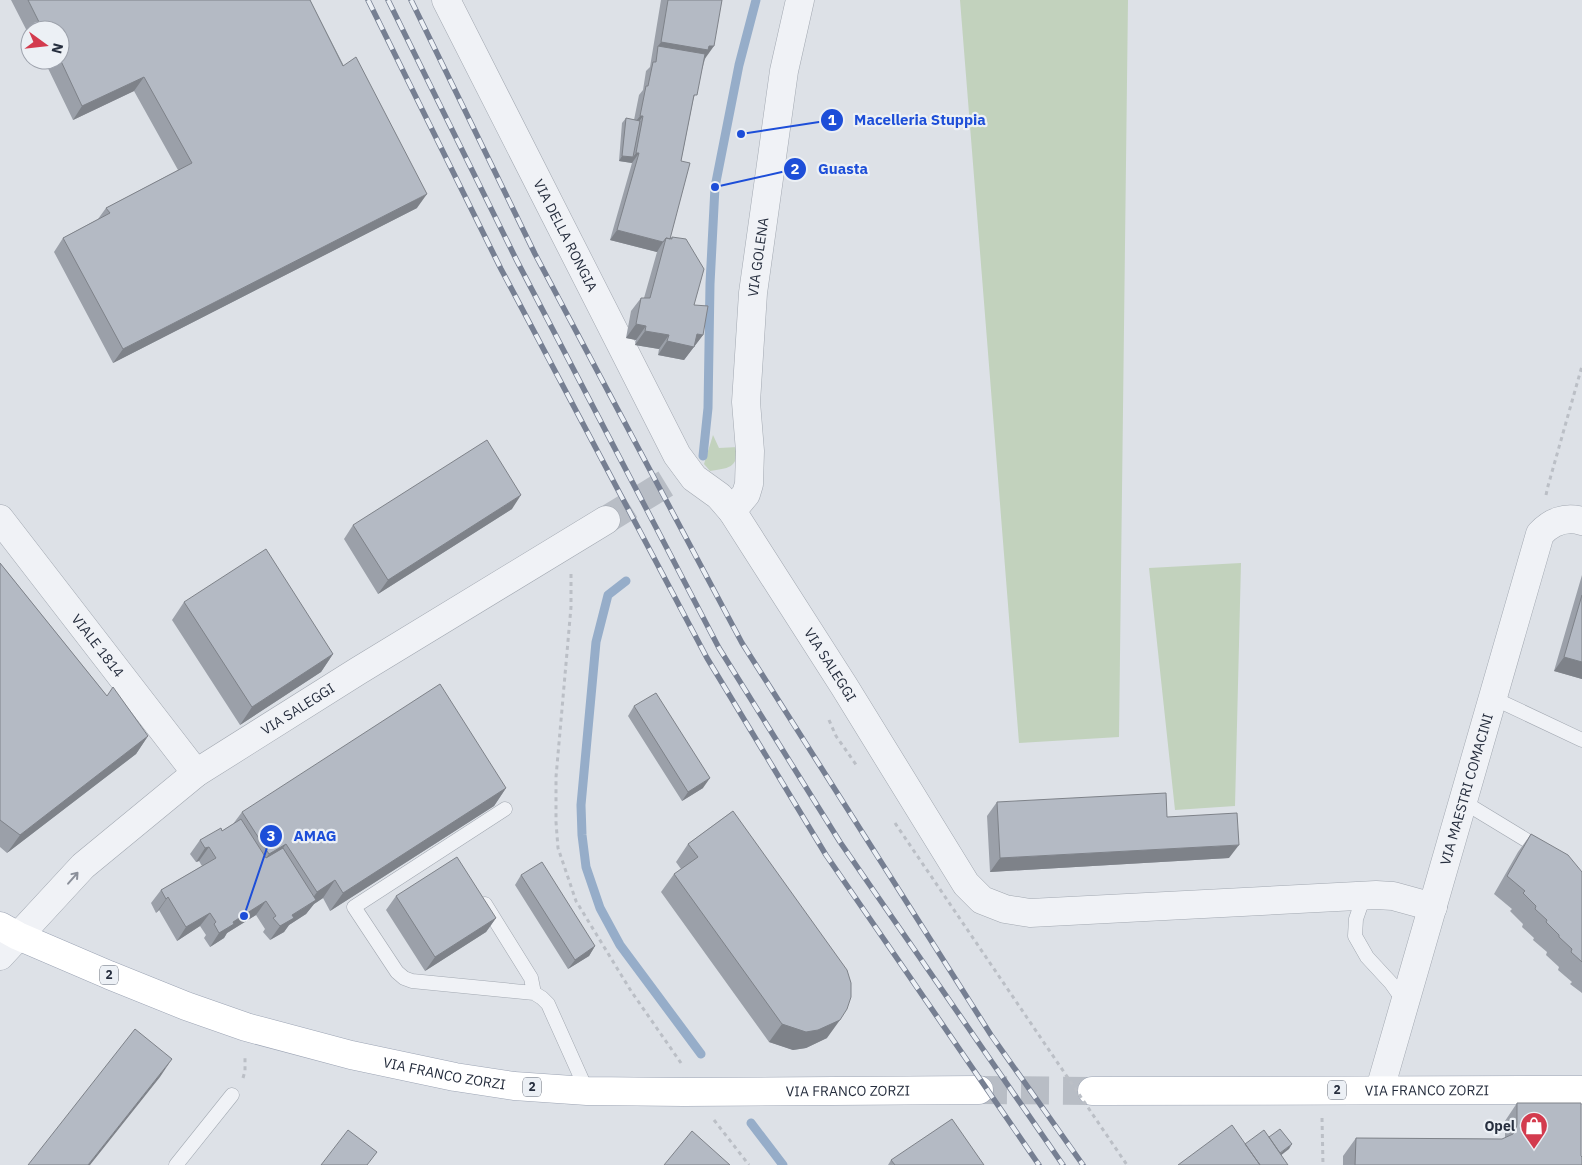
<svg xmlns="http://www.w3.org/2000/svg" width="1582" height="1165" viewBox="0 0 1582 1165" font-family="'IBM Plex Sans',sans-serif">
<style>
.green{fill:#c2d2bd}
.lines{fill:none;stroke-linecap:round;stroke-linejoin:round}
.stream{stroke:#96adc9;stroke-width:9}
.minor-tunnel{stroke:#b8bdc5;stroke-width:28;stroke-dasharray:28 14;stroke-linecap:butt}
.primary-tunnel{stroke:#b8bdc5;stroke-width:28;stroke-dasharray:28 14;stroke-linecap:butt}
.service-casing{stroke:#a2a8b1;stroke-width:15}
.minor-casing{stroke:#a2a8b1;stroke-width:29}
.primary-casing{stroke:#9ca4b4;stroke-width:29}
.path{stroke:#bbbfc6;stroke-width:3;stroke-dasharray:4 4;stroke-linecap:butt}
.service{stroke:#f0f2f6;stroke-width:14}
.minor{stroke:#f0f2f6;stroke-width:28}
.primary{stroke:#fff;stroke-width:28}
.rail-casing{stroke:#767f92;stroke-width:5.5}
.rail{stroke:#ecf0f5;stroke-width:4;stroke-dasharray:11;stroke-linecap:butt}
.path-bridge{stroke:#bbbfc6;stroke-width:3;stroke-dasharray:4 4;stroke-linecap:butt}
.wall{fill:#9ba0a9}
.shaded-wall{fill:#7e8289}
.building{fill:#b4bac4;stroke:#7e8289}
.oneway{stroke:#8b909a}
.labels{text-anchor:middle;stroke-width:4.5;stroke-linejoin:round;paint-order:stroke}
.shield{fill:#ecf0f5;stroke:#616875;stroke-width:1}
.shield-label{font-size:12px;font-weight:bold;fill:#262e3e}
.street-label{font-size:14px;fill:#262e3e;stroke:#ecf0f5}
.poi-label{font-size:14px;font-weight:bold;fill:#262e3e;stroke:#ecf0f5;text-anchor:end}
.leader{fill:none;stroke:#1d4ed8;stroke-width:2}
.callout-dot{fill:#1d4ed8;stroke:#ecf0f5;stroke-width:2}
.mark-label{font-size:15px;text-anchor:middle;font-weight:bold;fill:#fff}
.callout-label{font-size:15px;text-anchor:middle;font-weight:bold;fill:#1d4ed8;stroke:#ecf0f5;stroke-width:4.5;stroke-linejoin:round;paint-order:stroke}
</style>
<rect width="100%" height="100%" fill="#dde1e7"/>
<path class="green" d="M960,0h168l-9,737 -100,6z
M713,435l6,13 19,-1c-1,22 -10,21 -28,24l-6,-7z
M1241,563l-6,243 -60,4 -26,-242z"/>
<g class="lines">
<path class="stream" d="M703,456l5,-48 2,-124 5,-97 24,-122 17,-65
M626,581l-18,14 -12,47 -15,163 1,30 4,32 14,41 20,37 81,109
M751,1123l32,42"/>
<path class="minor-tunnel" d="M606,520l72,-44"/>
<path class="primary-tunnel" d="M979,1090l113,1"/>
<defs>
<path id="service" d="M1493,698l89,42
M1462,801l79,48
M505,809l-151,98 43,65 7,6 8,3 122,12 8,5 6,6 39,87
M1364,896l-8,23 -1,17 12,21 24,26 14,20
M485,904l46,74 3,15
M176,1165l56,-70"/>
<g id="minor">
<path id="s1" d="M446,0l231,455 17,23 25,18 13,15 112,175 122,198 16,16 23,9 25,4 346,-18 17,1 40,11"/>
<path id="s2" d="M732,511l14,-17 3,-10 1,-33 -4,-49 7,-109 31,-222 16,-71"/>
<path id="s3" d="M0,519l196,254"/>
<path id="s4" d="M0,956l83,-90 113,-93 162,-102 248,-151"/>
<path id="s5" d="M1380,1089l160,-555c11,-12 25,-18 42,-13"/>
</g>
<g id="primary">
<path id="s6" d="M0,926l18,10 91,39 77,31 60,21 105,28 104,22 59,9 73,5 97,1 295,-2"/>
<path id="s7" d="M1092,1091l490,-1"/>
</g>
</defs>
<use href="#service" class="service-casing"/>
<use href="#minor" class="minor-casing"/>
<use href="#primary" class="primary-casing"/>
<path class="path" d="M1546,495l2,-9 34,-120
M571,574v33l-15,170v45l2,26 18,53 55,90 50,72
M829,720l7,16 21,30
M243,1078l2,-7v-14
M1322,1118l1,47
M714,1120l35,45"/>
<use href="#service" class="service"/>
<use href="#minor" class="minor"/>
<use href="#primary" class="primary"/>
<defs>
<path id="rail" d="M368,0l133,269 206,389 119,197 213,310
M388,0l129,261 202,387 121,194 223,323
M411,0l124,254 207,389 249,392 92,130"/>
</defs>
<use href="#rail" class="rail-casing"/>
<use href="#rail" class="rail"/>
<path class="path-bridge" d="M895,823l232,342"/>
</g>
<path class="wall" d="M11,0h299l107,208 -304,155 -59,-111 9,-14 35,-19 8,-11 72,-38 -44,-79 -61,29 -29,-60h16v-30h-30v7z
M661,0h61l-29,101 -12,60 -11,78 2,-2 31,98 -19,25 -26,-5 1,-6 -24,-4 1,-5 -10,-2 5,-27 10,-13h3l13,-46 -47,-12 22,-77 -13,-2 3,-38 4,-5 8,2 5,-25 4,-5 3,-19 4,-4z
M512,509l-134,85 -34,-55 9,-14z
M0,563l107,133 41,40 -12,18 -129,99 -7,-6z
M1582,575v104l-28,-8z
M184,602l149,52 -12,18 -81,53 -68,-105z
M634,706l69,82 -21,13 -54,-85z
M506,788l-12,18 -164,105 -7,-13 -9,6 -8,10 -17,11 -5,7 -14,8 -7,-8 2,-3 -9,-14 -29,18 -3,5 -14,9 -6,-9 2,-3 -6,-9 -23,15 -18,-31 -3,3 -5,-10 10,-13 41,-24 -3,-5 -3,1 -6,-8 10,-14 22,-9 11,-7 9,-12z
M997,802l170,15 62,41 -239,14 -3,-56z
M733,811l94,227 -21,10 -13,2 -24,-8 -108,-150 13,-18 7,-5 -5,-7 12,-18z
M1531,834l51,38v121l-12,-9 2,-2 -14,-12 1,-3 -13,-12 1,-3 -14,-12 1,-2 -12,-11 1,-3 -13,-13 2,-2 -18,-15 24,-42z
M521,875l74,71 -6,10 -21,13 -53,-84z
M396,896l100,22 -10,14 -61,39 -39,-61z
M1517,1103l64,53 1,9h-239v-9l13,-18 146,1 3,-1v-17z
M891,1160l93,5h-96z"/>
<path class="shaded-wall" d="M661,42l48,4h5l-10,14 -46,-14z
M144,77l-10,14 -61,29 9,-14z
M640,116h3l-7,10 -3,-1z
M636,153h3l-7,10 -13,-2 3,-5 11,1z
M427,194l-10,14 -304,155 10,-14z
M617,230l46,12 -6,10 -47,-12z
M636,324l10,2 -10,14 -10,-2z
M645,331l24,4 -10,14 -24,-4z
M697,334l6,1 -19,25 -26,-5 9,-14z
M521,495l-9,14 -134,85 10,-14z
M333,654l-12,18 -81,53 12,-18z
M1564,657l18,5v17l-28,-8z
M148,736l-12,18 -129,99 13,-18z
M710,778l-7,10 -21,13 6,-9z
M506,788l-12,18 -164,105 13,-18z
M286,844l-13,18 -17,10 13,-18z
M1239,845l-10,13 -239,14 10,-14z
M209,847l-10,14 -3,1 9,-14z
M335,880l-12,18 -9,6 -8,10 -17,11 -5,7 -14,8 10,-14 12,-11 15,-9 10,-14z
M168,897l-9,13 -3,3 10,-14z
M266,901l-10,14 -29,18 -3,5 -14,9 9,-14 14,-11z
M210,913l-10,13 -23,15 9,-14z
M496,918l-10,14 -61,39 10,-14z
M595,946l-6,10 -21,13 7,-9z
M840,1020l-13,18 -21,10 -13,2 -24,-8 13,-18z
M172,1059l-12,18 -70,88h-2z
M1292,1144l-3,5 -14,11 3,-5z"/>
<path class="building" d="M28,0h282l33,66 13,-9 71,137 -304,155 -60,-111 47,-25 -4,-5 86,-45 -48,-86 -62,29 -22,-47v-29h-17z
M668,0h54l-8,46h-5l-1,4 -47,-8z
M658,46l47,8 -8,41h-3l-13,66 9,2 -20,76 -4,-1 -3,4 -46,-12 22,-77h-3l7,-37h-3l6,-30h2l5,-24h3z
M626,118l14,3 -7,36 -11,-1z
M672,237l14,2 18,30 -10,36 14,1 -5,29 -6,-1 -3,13 -27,-6 2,-6 -24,-4 1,-5 -10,-2 5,-26h9l16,-60 6,1z
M487,440l34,55 -133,85 -35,-55z
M266,549l67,105 -81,53 -68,-105z
M0,563l107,133 6,-9 35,49 -128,99 -20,-15z
M1582,595v67l-18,-5z
M440,684l66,104 -163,105 -8,-13 -18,12 -31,-48 -17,10 -27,-42z
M656,693l54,85 -22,14 -54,-86z
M1166,793l1,24 70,-4 2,32 -239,13 -3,-56z
M733,811l114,159 4,13v14l-4,12 -7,11 -22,10 -12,2 -24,-8 -108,-150 24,-17 -10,-13z
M241,819l25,39 17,-10 33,52 -24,15 2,3 -14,8 -7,-8 3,-2 -10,-15 -33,21 1,2 -15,9 -5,-9 2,-2 -6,-9 -24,14 -18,-30 -2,2 -5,-9 55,-32 -7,-11 -4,1 -5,-8 21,-12 1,3z
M1531,834l37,21 14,17v90l-11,-10 1,-3 -13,-12v-2l-13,-13 1,-2 -12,-11 1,-3 -13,-13 2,-2 -18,-15z
M457,857l39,61 -61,39 -39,-61z
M542,862l53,84 -20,14 -54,-85z
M135,1029l37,30 -84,106h-60z
M1517,1103h64v53l1,1v8h-227l1,-27 146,1 11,-5 3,-4 1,-6z
M952,1119l32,46h-89l-4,-5z
M1232,1125l28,40h-82z
M1280,1129l12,15 -12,9 -11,-16z
M348,1130l29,22 -10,13h-46z
M1264,1130l24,35h-28l-15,-21z
M692,1131l38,34h-66z"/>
<defs><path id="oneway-shaft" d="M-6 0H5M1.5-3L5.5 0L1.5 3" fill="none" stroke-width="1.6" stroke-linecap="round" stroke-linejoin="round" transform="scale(1.25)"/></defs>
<use class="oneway" href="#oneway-shaft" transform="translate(73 878) rotate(-49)"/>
<defs>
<symbol id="shop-pin" viewBox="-11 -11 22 30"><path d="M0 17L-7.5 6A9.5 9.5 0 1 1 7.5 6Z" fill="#d33b4e" stroke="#ecf0f5"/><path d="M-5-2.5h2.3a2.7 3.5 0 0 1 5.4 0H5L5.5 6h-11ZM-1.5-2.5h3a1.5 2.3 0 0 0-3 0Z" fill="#fff"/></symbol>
</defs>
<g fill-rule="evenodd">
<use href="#shop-pin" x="1518" y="1110" width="32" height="43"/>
</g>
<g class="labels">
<g class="shield">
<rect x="100" y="965.5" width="18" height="19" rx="4"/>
<rect x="523" y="1077.5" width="18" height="19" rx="4"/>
<rect x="1328" y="1080.5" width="18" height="19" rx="4"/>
</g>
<g class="shield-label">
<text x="109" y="979">2</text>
<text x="532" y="1091">2</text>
<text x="1337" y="1094">2</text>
</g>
<g class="street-label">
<text dy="5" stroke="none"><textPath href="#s1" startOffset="264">VIA DELLA RONGIA</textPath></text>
<text dy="5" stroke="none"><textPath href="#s2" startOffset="260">VIA GOLENA</textPath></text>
<text dy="5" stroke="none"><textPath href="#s3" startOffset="160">VIALE 1814</textPath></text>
<text dy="5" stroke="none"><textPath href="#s1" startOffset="772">VIA SALEGGI</textPath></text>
<text dy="5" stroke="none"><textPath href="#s4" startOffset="389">VIA SALEGGI</textPath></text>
<text dy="5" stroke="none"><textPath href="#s5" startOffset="312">VIA MAESTRI COMACINI</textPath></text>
<text dy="5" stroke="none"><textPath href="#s6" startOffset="470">VIA FRANCO ZORZI</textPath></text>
<text dy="5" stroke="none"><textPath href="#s7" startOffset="335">VIA FRANCO ZORZI</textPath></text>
<text dy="5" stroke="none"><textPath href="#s6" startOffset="875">VIA FRANCO ZORZI</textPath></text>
</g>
<g class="poi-label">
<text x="1515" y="1131">Opel</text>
</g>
</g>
<path class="leader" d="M741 134L832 120M715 187L795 169M244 916L271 836"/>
<g class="callout-dot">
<circle cx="741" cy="134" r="5"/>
<circle cx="715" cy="187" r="5"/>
<circle cx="244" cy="916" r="5"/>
<circle cx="832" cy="120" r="12"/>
<circle cx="795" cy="169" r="12"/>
<circle cx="271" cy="836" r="12"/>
</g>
<g class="mark-label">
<text x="832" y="125">1</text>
<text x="795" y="174">2</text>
<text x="271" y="841">3</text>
</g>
<g class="callout-label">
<text x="920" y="125">Macelleria Stuppia</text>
<text x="843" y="174">Guasta</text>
<text x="315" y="841">AMAG</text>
</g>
<g transform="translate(45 45) rotate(105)"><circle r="24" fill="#ecf0f5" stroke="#9da2ac"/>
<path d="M0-4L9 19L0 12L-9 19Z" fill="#d33b4e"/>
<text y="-8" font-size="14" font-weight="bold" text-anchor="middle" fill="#262e3e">N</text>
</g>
</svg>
